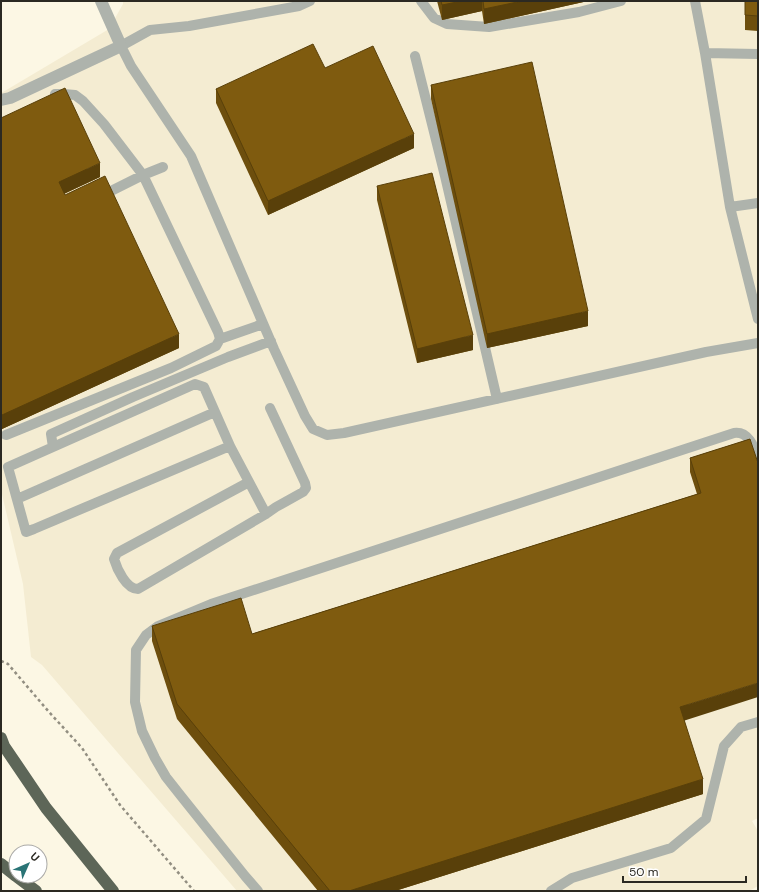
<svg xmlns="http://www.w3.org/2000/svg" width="759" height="892" viewBox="0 0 759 892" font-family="'DM Sans',sans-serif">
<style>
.built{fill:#f4ecd2}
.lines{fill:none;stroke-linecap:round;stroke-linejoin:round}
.path{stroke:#928e81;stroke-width:2.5;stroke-dasharray:3 3;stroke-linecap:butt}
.service{stroke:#aeb3ac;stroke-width:10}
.minor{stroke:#aeb3ac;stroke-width:12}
.motorway{stroke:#5d6658;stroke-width:12}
.wall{fill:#6d4e0d}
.shaded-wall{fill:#59400a}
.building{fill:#7f5b0f;stroke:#59400a}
</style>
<rect width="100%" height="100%" fill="#fcf7e4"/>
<path class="built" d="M123,1h635v817l-6,3 6,10v55l-9,5h-512l-195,-226 -11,-8 -8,-73 -22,-94v-398h2l106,-63 14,-25z"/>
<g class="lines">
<path class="path" d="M1,661l7,3 41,48 33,36 38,57 74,86"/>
<path class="service" d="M310,1l-11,5 -110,20 -39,4 -29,16 10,20 60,90 83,193 31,67 8,13 14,6 17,-2 362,-81 52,-9
M421,1l13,17 13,6 42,3 90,-15 42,-11
M695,1l10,52 25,154 28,112
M705,53l53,1
M415,56l30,120 52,223
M107,193l36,-18 20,-8
M730,207l28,-4
M220,339l43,-15
M6,435l165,-67 45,-22 4,-7 -2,-7 -75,-157 -39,-51 -21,-23 -8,-6 -11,-1h-9
M230,446l-196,83 -8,3 -18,-65 187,-83 9,3 26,59 36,68
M53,447l-2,-13 82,-37 95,-40 43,-16
M249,482l-132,71 -3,6c3,10 12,30 24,30l128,-75 10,-7 27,-15 3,-4 -1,-5 -35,-75
M17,499l198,-87
M258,891l-13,-15 -64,-80 -15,-19 -11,-19 -13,-27 -7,-29 1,-52 10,-15 12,-9 53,-22 523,-171c14,-2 20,13 24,25
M551,891l21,-13 99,-30 35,-29 18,-73 17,-19 17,-5"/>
<path class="minor" d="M1,100l9,-2 111,-52 -20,-45"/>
<path class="motorway" d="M1,738l3,8 42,62 67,83
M1,864l15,12
M16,876l20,15"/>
</g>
<path class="wall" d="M437,1h151l-104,23 -2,-13 -40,9z
M758,1v30l-13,-1v-15z
M325,68l89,80 -146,67 -52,-112v-14z
M431,85l157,241 -101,22 -56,-249z
M1,118l99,59 -36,17 115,154 -177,81 -1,-2z
M377,186l96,164 -56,13 -40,-163z
M750,439l-66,281 19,74 -308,97h-77l-141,-172 -25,-78v-15l100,8 445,-140 -7,-22v-14z"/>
<path class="shaded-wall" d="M462,1h20v10l-40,9v-15z
M522,1h66l-104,23v-15z
M414,134v14l-146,67v-14z
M100,163v14l-41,19v-14z
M588,311v15l-101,22v-14z
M179,334v14l-177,81v-14z
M473,335v15l-56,13v-14z
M758,683v14l-78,25v-15z
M703,779v15l-308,97h-46z"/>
<path class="building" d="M441,1h21l-20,4z
M483,1h39l-38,8z
M745,1h13v15l-13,-1z
M313,44l12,24 48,-22 41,88 -146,67 -52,-112z
M532,62l56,249 -101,23 -56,-249z
M65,88l35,75 -41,19 6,13 40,-19 74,158 -177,81 -1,-3v-294z
M432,173l41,162 -56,14 -40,-163z
M750,439l8,24v220l-78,24 23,72 -354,112h-19l-153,-187 -25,-78 89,-28 11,36 449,-141 -11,-35z"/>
<rect width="759" height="892" fill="none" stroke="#2b2922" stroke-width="4"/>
<g transform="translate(28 864) rotate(45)"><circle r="19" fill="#ffffff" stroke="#aaa9a7"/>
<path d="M0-3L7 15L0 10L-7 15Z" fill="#2a7476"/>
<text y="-6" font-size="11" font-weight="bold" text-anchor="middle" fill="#2b2922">U</text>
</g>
<path d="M623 876v6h123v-6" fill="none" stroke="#2b2922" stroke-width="2"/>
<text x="629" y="876" font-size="12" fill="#2b2922" stroke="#ffffff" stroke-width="3" paint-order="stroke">50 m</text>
</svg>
